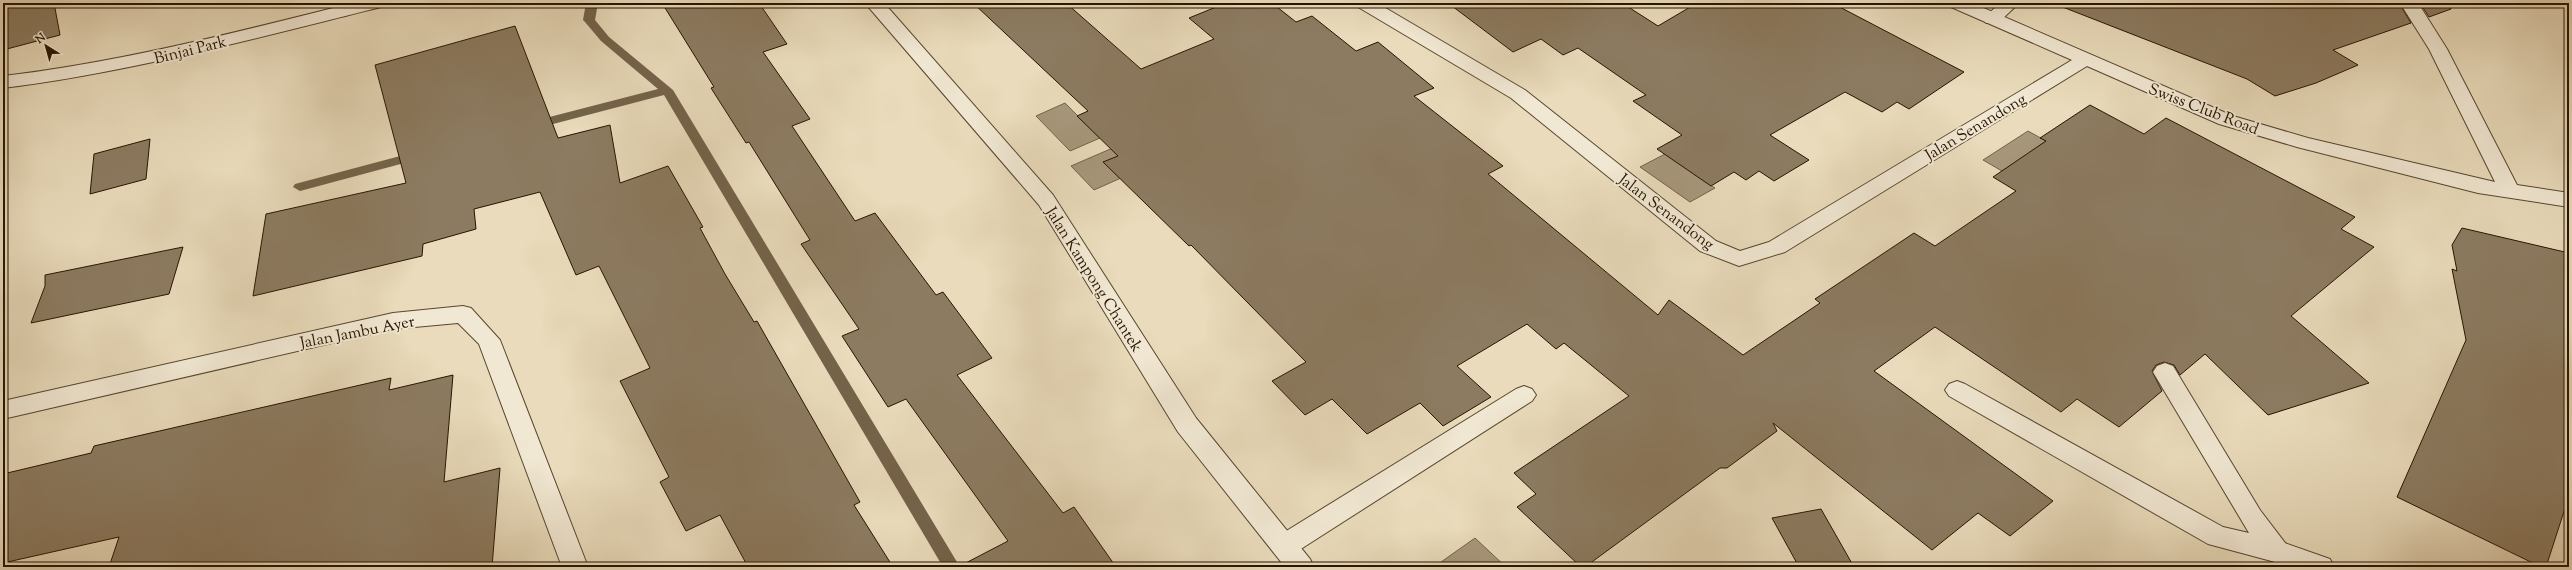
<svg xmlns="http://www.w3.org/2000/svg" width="2572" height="570" viewBox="0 0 2572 570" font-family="'Sorts Mill Goudy',serif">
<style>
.water{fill:#a7977b;stroke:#74634a}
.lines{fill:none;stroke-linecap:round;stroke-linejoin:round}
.stream{fill:#74634a;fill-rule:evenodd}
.building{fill:#8c7b61;stroke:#271400}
.service-casing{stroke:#58462f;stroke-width:2}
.minor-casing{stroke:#58462f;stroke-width:2}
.service{fill:#f1e8d3;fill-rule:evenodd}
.minor{fill:#f1e8d3;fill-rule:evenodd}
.labels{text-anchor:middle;stroke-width:4;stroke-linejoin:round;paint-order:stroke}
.street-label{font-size:16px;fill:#271400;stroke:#f1e8d3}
</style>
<rect width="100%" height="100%" fill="#e9dbbb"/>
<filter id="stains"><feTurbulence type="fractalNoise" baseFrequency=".005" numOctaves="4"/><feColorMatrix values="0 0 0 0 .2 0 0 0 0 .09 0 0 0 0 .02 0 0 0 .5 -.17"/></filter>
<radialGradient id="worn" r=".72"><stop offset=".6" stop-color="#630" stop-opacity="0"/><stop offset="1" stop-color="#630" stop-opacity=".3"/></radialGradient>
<path class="water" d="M1065,103l35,35 -30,13 -34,-35z
M2028,131l29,16 -55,24 -19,-11z
M1145,134l-24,44 -27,12 -23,-24z
M1665,154l50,34 -25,14 -50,-35z
M1475,538l31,29h-60l-5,-5z"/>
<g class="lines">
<path class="stream" d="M586,3h12l-3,17 14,17 64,53 287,477h-17l-279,-472 -130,34 -4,-1 -2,-3 2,-3 128,-33 -57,-48 -16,-19 -2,-2z
M419,151l6,4 -2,3 -123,33 -7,-4 2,-3z"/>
</g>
<path class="building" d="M3,3h51l6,32 -57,15z
M662,3h97l28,41 -24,8 47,67 -18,7 63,95 20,-8 61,82 7,-3 49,66 -35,17 106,138 11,-6 42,60h-158l50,-26 -102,-142 -18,8 -46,-71 17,-7 -58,-85 9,-4 -61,-98 -3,1 -35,-55 3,-1z
M973,3h93l75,66 73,-30 -25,-21 37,-15h46l24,19 16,-6 44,35 22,-9 56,46 -20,8 89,70 -15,8 170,141 11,-15 74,55 77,-52 -5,-4 99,-66 21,13 81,-55 -23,-14 53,-36 -6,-3 50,-33 54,29 22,-16 189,99 -14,12 33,18 -83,69 78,67 -101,32 -63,-61 -25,21 -6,-10 -10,-3 -8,3 -4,6 10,20 -43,36 -42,-28 -16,13 -126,-85 -61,44 179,130 -43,35 -32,-23 -46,37 -159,-127 4,8 -50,37h-7l-135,99h-4l-64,-60 19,-13 -22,-21 115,-77 -65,-53 -8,6 -29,-25 -70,42 34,31 -48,29 -23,-23 -53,31 -35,-35 -27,16 -33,-34 34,-19 -115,-117 -2,1 -86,-84 15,-6 -41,-40 11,-5z
M1448,3h174l36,23 39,-23h135l132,69 -55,37 -12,-7 -15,10 -37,-20 -75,43 39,25 -35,21 -15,-10 -13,9 -12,-8 -23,14 -54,-37 25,-14 -49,-34 13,-6 -68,-47 -15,7 -22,-16 -28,13z
M2061,3h338l12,20 -78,27 25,15 -42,18 -41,13 -28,-17 -187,-73z
M2420,3h30l1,6 -22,8z
M515,26l43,112 52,-13 10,58 48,-17 35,61 -3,1 25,46 29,48 3,-1 103,181 -6,3 39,62h-145l-28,-52 -34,16 -26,-49 9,-5 -49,-96 30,-13 -51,-102 -23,9 -36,-83 -66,17 2,20 -53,15 -1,12 -169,40 13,-82 140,-31 -31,-118z
M150,139l-4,40 -56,15 4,-40z
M2462,228l107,25v243l-23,71h-5l-144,-70 69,-157 -14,-71 5,2 -5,-26z
M183,247l-14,47 -138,29 14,-37v-11z
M453,375l-9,107 56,-14 -8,99h-383l10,-30 -116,26v-89l88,-21 3,-7 297,-68 -2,12z
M1821,509l33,58h-55l-27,-49z"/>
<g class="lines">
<defs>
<path id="service" d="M2000,3h19l-21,20h-12l-3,-4z
M2165,363l8,3 87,144 32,42 -4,8 -9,3 -71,-19 -259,-148 -4,-6 4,-6 8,-3 8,3 258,143 26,6 -96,-161 4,-6z
M1524,386l8,3 4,6 -4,6 -239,153 -9,3 -9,-3 -4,-8 4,-8 241,-149z"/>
<path id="minor" d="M353,3h31l-3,4c-125,31 -250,65 -378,81v-12c119,-14 234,-44 350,-73z
M865,3h19l169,192 143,223 114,141 4,8h-29l-107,-135 -139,-227z
M1355,3h22l148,87 191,151 24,10 29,-9 303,-182 -121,-53 -3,-4h24l261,113 75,22 187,44 -66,-133 -29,-46h18l29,46 70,136 52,8v14l-91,-14 -181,-46 -78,-23 -132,-58 -302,186 -46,14 -39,-15 -189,-153 -153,-91z
M463,306l8,2 29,32 88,227h-26l-83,-223 -21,-21 -65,6 -390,90v-18l390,-88z
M2279,541l51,18 4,8h-44l-20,-7 -4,-8 4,-8z"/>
</defs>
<use href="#service" class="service-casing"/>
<use href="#minor" class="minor-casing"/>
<use href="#service" class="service"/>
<use href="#minor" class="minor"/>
</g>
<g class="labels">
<g class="street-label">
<text transform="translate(190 49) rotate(-14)" y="6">Binjai Park</text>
<text transform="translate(2204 108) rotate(21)" y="6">Swiss Club Road</text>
<text transform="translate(1975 126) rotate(-31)" y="6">Jalan Senandong</text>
<text transform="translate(1667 211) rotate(37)" y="6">Jalan Senandong</text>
<text transform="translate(1095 279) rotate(58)" y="6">Jalan Kampong Chantek</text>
<text transform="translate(357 331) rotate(-11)" y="6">Jalan Jambu Ayer</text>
</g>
</g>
<rect width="2572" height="570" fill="none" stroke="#e9dbbb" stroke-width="16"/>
<rect x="4" y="4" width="2564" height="562" fill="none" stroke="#271400" stroke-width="2"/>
<rect x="8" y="8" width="2556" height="554" fill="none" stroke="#271400"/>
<g transform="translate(46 46) rotate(323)" stroke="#f1e8d3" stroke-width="3" paint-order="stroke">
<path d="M0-3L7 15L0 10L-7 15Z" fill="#271400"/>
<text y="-6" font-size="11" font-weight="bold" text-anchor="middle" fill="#271400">N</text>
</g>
<rect width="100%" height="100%" filter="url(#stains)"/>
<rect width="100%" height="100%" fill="url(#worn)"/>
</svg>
